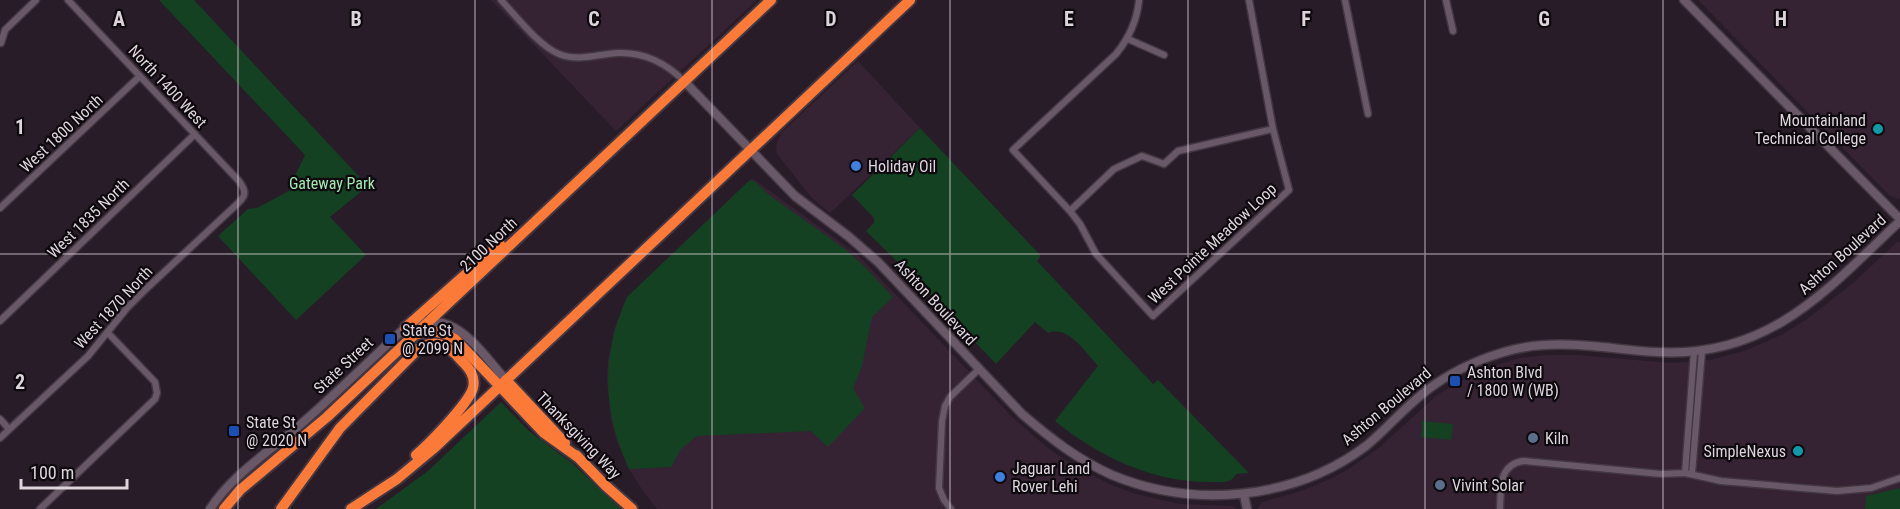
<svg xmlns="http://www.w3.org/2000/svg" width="1900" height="509" viewBox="0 0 1900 509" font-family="'Roboto Condensed',sans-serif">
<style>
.built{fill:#352334}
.green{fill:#134121}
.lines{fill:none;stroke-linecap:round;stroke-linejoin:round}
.street-casing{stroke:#433742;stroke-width:9}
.secondary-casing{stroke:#433742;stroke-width:11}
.highway-casing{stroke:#433742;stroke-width:14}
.street{stroke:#695968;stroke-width:6}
.secondary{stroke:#695968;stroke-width:8}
.highway{stroke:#fc7a38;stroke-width:10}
.grid{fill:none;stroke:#ddd4dc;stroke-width:1.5;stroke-opacity:0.55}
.culture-dot{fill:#0f9aa8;stroke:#0e090e;stroke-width:2}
.shop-dot{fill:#3f7fe0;stroke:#0e090e;stroke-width:2}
.transit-dot{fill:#1a4fb4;stroke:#0e090e;stroke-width:2}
.service-dot{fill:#5c6f8a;stroke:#0e090e;stroke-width:2}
.labels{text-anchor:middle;stroke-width:4.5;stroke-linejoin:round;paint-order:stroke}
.street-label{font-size:16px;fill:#ddd4dc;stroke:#0e090e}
.poi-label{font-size:16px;fill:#ddd4dc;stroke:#0e090e;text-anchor:start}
.park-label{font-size:16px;fill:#a0e9af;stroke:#0e090e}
.grid-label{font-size:20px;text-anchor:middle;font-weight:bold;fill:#ddd4dc;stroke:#0e090e;stroke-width:4.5;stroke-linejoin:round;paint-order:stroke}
</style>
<rect width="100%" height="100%" fill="#291c29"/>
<path class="built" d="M491,0h266l-141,131z
M1698,0h202v199l-5,-1 -6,-3z
M858,61l62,67 -90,85 -18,-15 -35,-44 -1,-8 5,-13z
M752,178l106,77 154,162 36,31 20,14 41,22 27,10 44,10 51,2 6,3h-580l-14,-18 -14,-22 -12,-28 -6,-21 -4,-40 1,-19 6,-31 13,-33z
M1897,242h3v267h-642l4,-7 39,-11 31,-13 18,-10 30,-21 57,-52 42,-24 40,-13 27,-3h31l94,8 39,-3 37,-10 36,-16 24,-15 46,-36z"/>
<path class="green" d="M159,0h35l174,186 -38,31 36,38 -70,65 -78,-84 30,-27 9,-1 43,-23 -6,-7 11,-23z
M920,128l121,128 -4,5 116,123 5,-4 91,93 -13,1c-5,10 -14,8 -24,8 -58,1 -113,-25 -157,-61l43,-55c-13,-14 -29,-41 -50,-33l-13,-11 -39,42 -78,-82 -52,-51 8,-8v-5l-22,-23z
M750,180l5,2 14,13 76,54 20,18 28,30 -21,20 -10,49 -9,22 12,20 -37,39 -17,-16 -114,5 -16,13 -10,18 -42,2c-27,-59 -28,-113 -2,-172z
M501,402l28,29 43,32 49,46h-245l52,-38z
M1422,421l31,3 -2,16 -30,-3z
M1900,488v21h-35l1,-13z"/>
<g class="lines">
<defs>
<path id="street" d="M501,0c15,16 38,46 58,54 20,8 38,0 59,-1 26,-1 48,10 66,28
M1139,0c-2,22 -10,38 -23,54l-103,96 57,61 10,13 16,30 57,62 136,-126 -16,-61 -24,-129
M1345,0l23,114
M1446,0l7,31
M1128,39l36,16
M1,43l4,-13 31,-30
M0,208l140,-132
M1070,211l44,-42 28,-13 22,8 14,-13 95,-22
M0,321l195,-187
M0,419l9,10
M0,438l88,-82 39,-48 19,-19 89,-83c10,-9 13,-13 4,-25l-171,-181
M1685,473l9,-121
M1692,474l10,-123
M40,509l115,-110 2,-6 -2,-11 -47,-49
M951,509l-7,-9 -5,-12 3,-67 3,-15 5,-9 29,-28
M1500,509c1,-20 -2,-44 23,-48l138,13 24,-1 36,8 116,10 34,-3 29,-10"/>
<path id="secondary" d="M1684,0l216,219
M684,81l111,115 53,40 30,26 144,152c28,24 56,46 90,61 82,34 182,25 254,-29 17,-14 31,-30 47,-44 26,-24 57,-40 91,-50 50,-15 101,-3 152,0 112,7 170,-61 244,-131
M1244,495l3,14
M210,509c23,-35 59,-57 90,-84 36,-31 70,-65 105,-97 48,-23 72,20 101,52"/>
<path id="highway" d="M405,328l95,-84
M415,335c14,-6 27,-4 40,4l89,94 35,25
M506,380l59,63
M576,455l30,31 26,23
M224,509l16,-19 87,-73 444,-417
M281,509l59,-81 78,-79c18,-12 31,-3 43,11 8,8 15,16 12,28 -4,15 -44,56 -57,67
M351,509l46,-30 36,-30 477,-449"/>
</defs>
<use href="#street" class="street-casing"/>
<use href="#secondary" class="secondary-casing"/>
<use href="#highway" class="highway-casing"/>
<use href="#street" class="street"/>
<use href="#secondary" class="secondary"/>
<use href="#highway" class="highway"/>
</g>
<path class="grid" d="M238,0v509M475,0v509M712,0v509M950,0v509M1188,0v509M1425,0v509M1663,0v509M0,254h1900"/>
<g class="culture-dot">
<circle cx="1878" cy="129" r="6"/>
<circle cx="1798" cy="451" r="6"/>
</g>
<g class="shop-dot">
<circle cx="856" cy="166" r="6"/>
<circle cx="1000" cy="477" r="6"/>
</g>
<g class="transit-dot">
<rect x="384" y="333" width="12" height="12" rx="3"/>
<rect x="1449" y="375" width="12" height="12" rx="3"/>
<rect x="228" y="425" width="12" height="12" rx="3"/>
</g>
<g class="service-dot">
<circle cx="1533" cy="438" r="6"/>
<circle cx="1440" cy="485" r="6"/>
</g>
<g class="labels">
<g class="street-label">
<text transform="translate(168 86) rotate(47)" y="6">North 1400 West</text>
<text transform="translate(61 133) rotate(-43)" y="6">West 1800 North</text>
<text transform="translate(88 218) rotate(-44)" y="6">West 1835 North</text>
<text transform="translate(1212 243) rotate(-43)" y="6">West Pointe Meadow Loop</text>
<text transform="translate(488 244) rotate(-43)" y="6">2100 North</text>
<text transform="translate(1842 254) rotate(-42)" y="6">Ashton Boulevard</text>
<text transform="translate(936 302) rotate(47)" y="6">Ashton Boulevard</text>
<text transform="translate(113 307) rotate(-47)" y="6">West 1870 North</text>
<text transform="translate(343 365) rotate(-43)" y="6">State Street</text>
<text transform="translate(1386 406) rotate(-40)" y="6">Ashton Boulevard</text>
<text transform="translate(579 435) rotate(46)" y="6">Thanksgiving Way</text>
</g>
<g class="poi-label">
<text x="1866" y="126" text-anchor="end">Mountainland<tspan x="1866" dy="18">Technical College</tspan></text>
<text x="868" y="172">Holiday Oil</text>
<text x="402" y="336">State St<tspan x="402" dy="18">@ 2099 N</tspan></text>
<text x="1467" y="378">Ashton Blvd<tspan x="1467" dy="18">/ 1800 W (WB)</tspan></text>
<text x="246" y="428">State St<tspan x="246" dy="18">@ 2020 N</tspan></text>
<text x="1545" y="444">Kiln</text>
<text x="1786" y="457" text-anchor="end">SimpleNexus</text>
<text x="1012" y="474">Jaguar Land<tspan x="1012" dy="18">Rover Lehi</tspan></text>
<text x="1452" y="491">Vivint Solar</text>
</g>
<g class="park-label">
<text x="332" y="189">Gateway Park</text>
</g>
</g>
<g class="grid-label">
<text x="119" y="26">A</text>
<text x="356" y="26">B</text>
<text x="594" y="26">C</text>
<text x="831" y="26">D</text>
<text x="1069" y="26">E</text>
<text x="1306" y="26">F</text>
<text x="1544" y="26">G</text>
<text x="1781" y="26">H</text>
<text x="20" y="134">1</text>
<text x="20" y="389">2</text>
</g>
<path d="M21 479v9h106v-9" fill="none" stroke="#ddd4dc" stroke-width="3"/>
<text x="30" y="479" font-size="18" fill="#ddd4dc" stroke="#0e090e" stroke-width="4.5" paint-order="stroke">100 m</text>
</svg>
